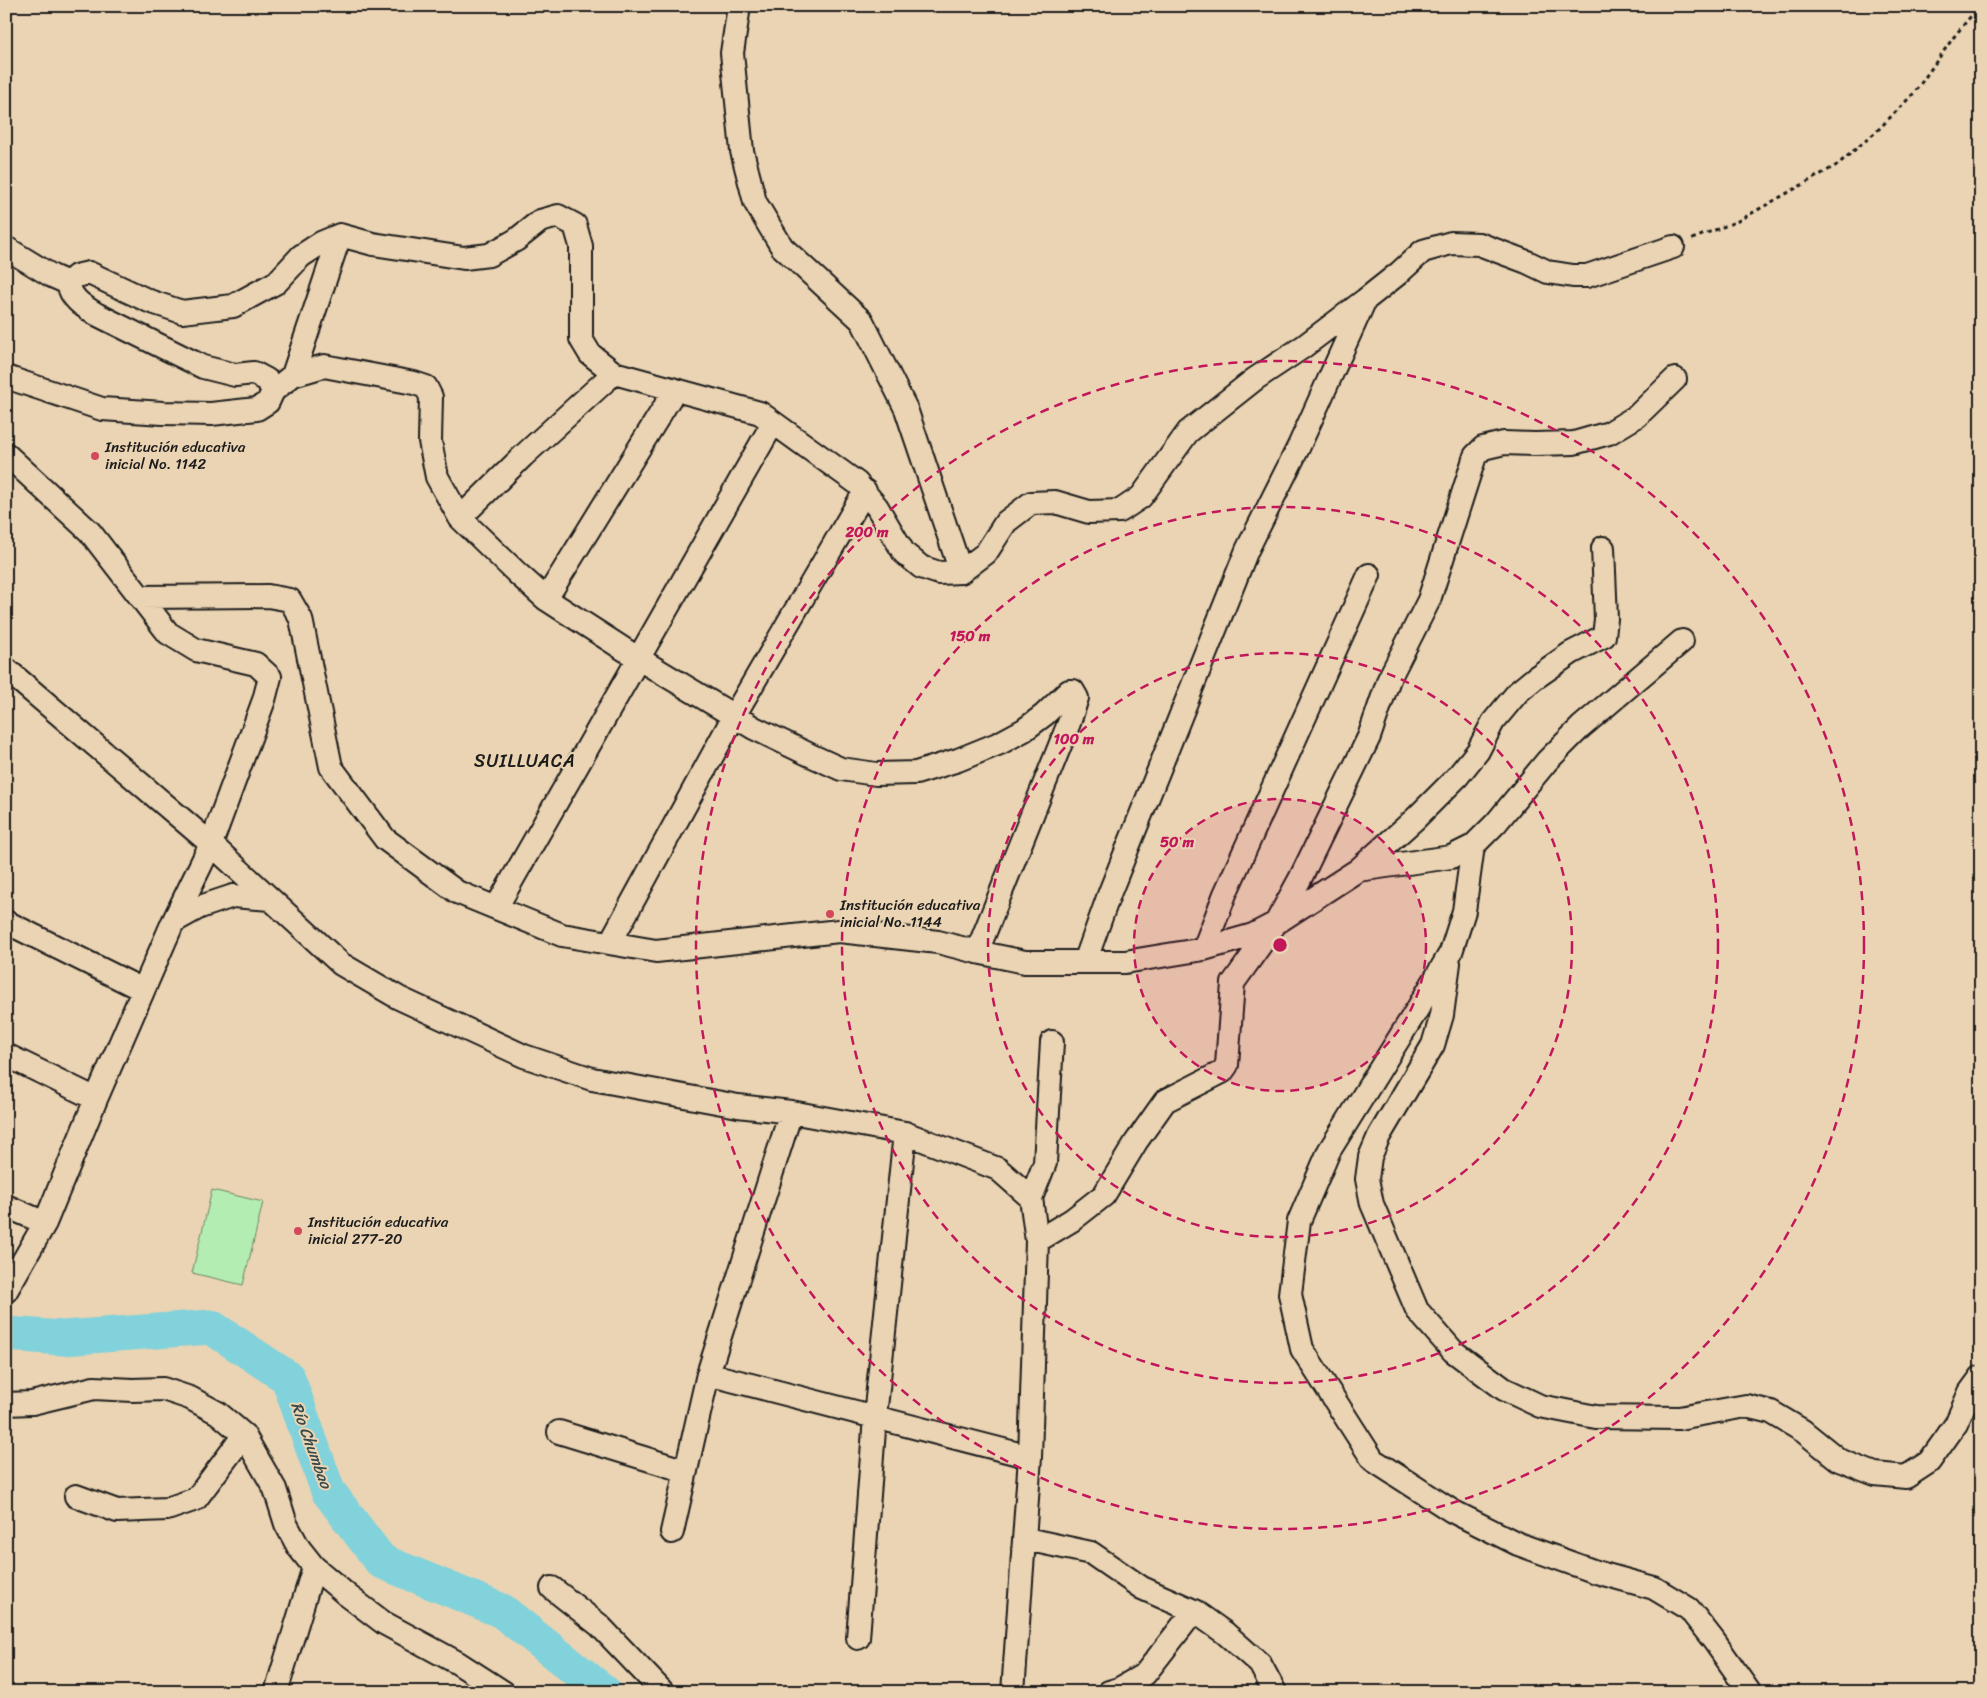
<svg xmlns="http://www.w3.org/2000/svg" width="1987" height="1698" viewBox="0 0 1987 1698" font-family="Sriracha,sans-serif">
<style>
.green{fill:#b4edb1;stroke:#688466}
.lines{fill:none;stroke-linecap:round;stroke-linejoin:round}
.river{stroke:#82d2db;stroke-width:35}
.minor-casing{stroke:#1c1c1c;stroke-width:26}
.path{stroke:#1c1c1c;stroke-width:3;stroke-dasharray:4 4;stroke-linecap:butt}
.minor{stroke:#ebd4b3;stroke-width:22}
.ring{fill:none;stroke:#c2185b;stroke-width:2.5;stroke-dasharray:9 6}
.poi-dot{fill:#d1495b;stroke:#ebd4b3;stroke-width:2}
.labels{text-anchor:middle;stroke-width:4;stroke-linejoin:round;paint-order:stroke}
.poi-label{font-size:15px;fill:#1c1c1c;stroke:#ebd4b3;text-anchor:start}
.water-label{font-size:16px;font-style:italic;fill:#364a4c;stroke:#ebd4b3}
.quarter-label{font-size:18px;letter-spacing:1px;fill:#1c1c1c;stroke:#ebd4b3}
.centre{fill:#c2185b;stroke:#ebd4b3;stroke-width:2.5}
.ring-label{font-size:15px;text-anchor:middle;font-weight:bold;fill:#c2185b;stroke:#ebd4b3;stroke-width:4;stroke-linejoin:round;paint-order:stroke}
</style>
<rect width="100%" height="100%" fill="#ebd4b3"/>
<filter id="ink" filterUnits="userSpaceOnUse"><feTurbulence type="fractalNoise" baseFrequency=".02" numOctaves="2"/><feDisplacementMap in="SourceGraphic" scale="10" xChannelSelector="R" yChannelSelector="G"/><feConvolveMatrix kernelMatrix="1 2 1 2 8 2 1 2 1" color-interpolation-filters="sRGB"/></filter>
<g filter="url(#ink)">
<path class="green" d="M212,1190l51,12 -20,83 -51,-12z"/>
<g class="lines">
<path class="river" d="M6,1334l57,4 148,-11 77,51 40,113 53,70 121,50 102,81"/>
<defs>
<path id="minor" d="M739,6l-7,47 10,98 13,51 27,45 80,74 44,88 55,163
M6,248l46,28 16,7
M293,375l47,-140
M6,377l96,32 61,4 48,1 46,-5 11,-7 5,-11 -6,-11 -13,-7 -19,2 -32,-8 -107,-53c-13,-8 -25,-15 -28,-31l8,-7 13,-3 60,28 33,11 51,-6 44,-24 24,-26 20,-13 19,-8 33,9 91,14 25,-3 27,-15 24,-19 18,-5 17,9 6,21v93l9,15 24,19 146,40 97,70 20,24 27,46 17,14 18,6 22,-1 25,-19 20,-31 25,-19 24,-1 34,10 31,-1 21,-14 47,-65 67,-53 48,-32 62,-47 34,-27 24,-22 28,-8 28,1 48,18 21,10 25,4h14l86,-29
M273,391l20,-16 31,-9 90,17 12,4 5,10 -1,44 7,36 23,41 57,55 29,26 93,60 115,69 56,27 31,14 35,5 40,-1 42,-13 42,-17 24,-13 20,-15 25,-24h4l4,7 -8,25 -92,229
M6,454l84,78 78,101 28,17 60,14 14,13 -6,23 -53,144 -38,78 -77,177 -51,124 -39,68
M460,518l63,-62 91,-83
M140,597l128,-1 22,4 11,19 30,148 54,72 72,53 105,43 94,16 183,-20 99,11 39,10 48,10h100l79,-13 49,-14 23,-12 82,-53 58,-52 41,-41 21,-26 15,-29 25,-30 17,-14 36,-25 33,-17 2,-17 -3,-71
M546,599l129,-209
M6,669l205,175 130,120 58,34 125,58 68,23 146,27 53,6 114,21 93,36 33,29 6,43 -7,216 -17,235
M1473,846l-9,65 -13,41 -33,56 -89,143 -30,70 -9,73 12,55 71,111 79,51 66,33 78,28 58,16 35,21 25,32 36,51
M1358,870l93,-13 22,-11 23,-23 51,-62 34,-34 101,-86
M496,908l277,-485
M6,922l137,68
M173,922l27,-15 33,-11 37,3
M610,943l124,-227 131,-225
M1204,949l21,-55 144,-319
M1085,962l25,-70 137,-342 52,-104 65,-144
M1449,963l-7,52 -9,30 -54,91 -9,21 -3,22 5,25 45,106 36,41 51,38 36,17 56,11 83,1 67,-12 25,6 32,19 36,29 36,14 31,3 23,-15 27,-38 14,-32 11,-15
M6,1055l90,44
M1031,1198l14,-35 7,-121
M6,1206l39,17
M1037,1241l35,-21 32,-25 32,-53 29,-41 57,-29 5,-7 6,-82 43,-60 24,-44 69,-142 20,-58 40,-79 46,-144 8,-8 21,-5 31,1 39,-1 35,-10 28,-17 38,-37
M708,1374l322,83
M6,1404l26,-1 62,-15 39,2 30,-1 27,9 28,15 26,22 31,54 11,35 13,24 15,19 33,28 37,28 74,40 45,29
M559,1432l127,39
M76,1496l41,15 50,-2 29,-10 48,-64
M672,1532l36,-158 83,-262
M1026,1539l65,14 51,35 52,23 31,22 35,31 15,28
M552,1588l47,37 64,67
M858,1638l17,-221 30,-284
M276,1692l38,-125
M1109,1692l10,-3 26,-15 49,-63"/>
</defs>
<use href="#minor" class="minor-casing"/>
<path class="path" d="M1692,239l46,-18 99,-56 40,-34 37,-38 39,-55 26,-32"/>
<use href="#minor" class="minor"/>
</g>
</g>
<circle cx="1280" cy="945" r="146" fill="#c2185b" fill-opacity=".12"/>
<g class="ring">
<circle cx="1280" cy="945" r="146"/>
<circle cx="1280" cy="945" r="292"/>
<circle cx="1280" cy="945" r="438"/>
<circle cx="1280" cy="945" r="584"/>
</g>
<g class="poi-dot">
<circle cx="95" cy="456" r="5"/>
<circle cx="830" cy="914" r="5"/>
<circle cx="298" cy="1231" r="5"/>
</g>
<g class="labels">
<g class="poi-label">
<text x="105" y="452">Institución educativa<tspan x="105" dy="17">inicial No. 1142</tspan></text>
<text x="840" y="910">Institución educativa<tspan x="840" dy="17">inicial No. 1144</tspan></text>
<text x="308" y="1227">Institución educativa<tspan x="308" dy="17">inicial 277-20</tspan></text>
</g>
<g class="water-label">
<text transform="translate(312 1445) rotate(70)" y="6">Río Chumbao</text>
</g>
<g class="quarter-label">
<text x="525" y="767">SUILLUACA</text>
</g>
</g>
<circle cx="1280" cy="945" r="8" class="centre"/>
<g class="ring-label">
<text x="867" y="537">200 m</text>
<text x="970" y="641">150 m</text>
<text x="1074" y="744">100 m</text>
<text x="1177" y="847">50 m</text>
</g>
<rect width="1987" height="1698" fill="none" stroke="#ebd4b3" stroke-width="25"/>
<rect x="12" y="12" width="1962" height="1673" fill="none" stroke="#1c1c1c" stroke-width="2" filter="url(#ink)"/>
</svg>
